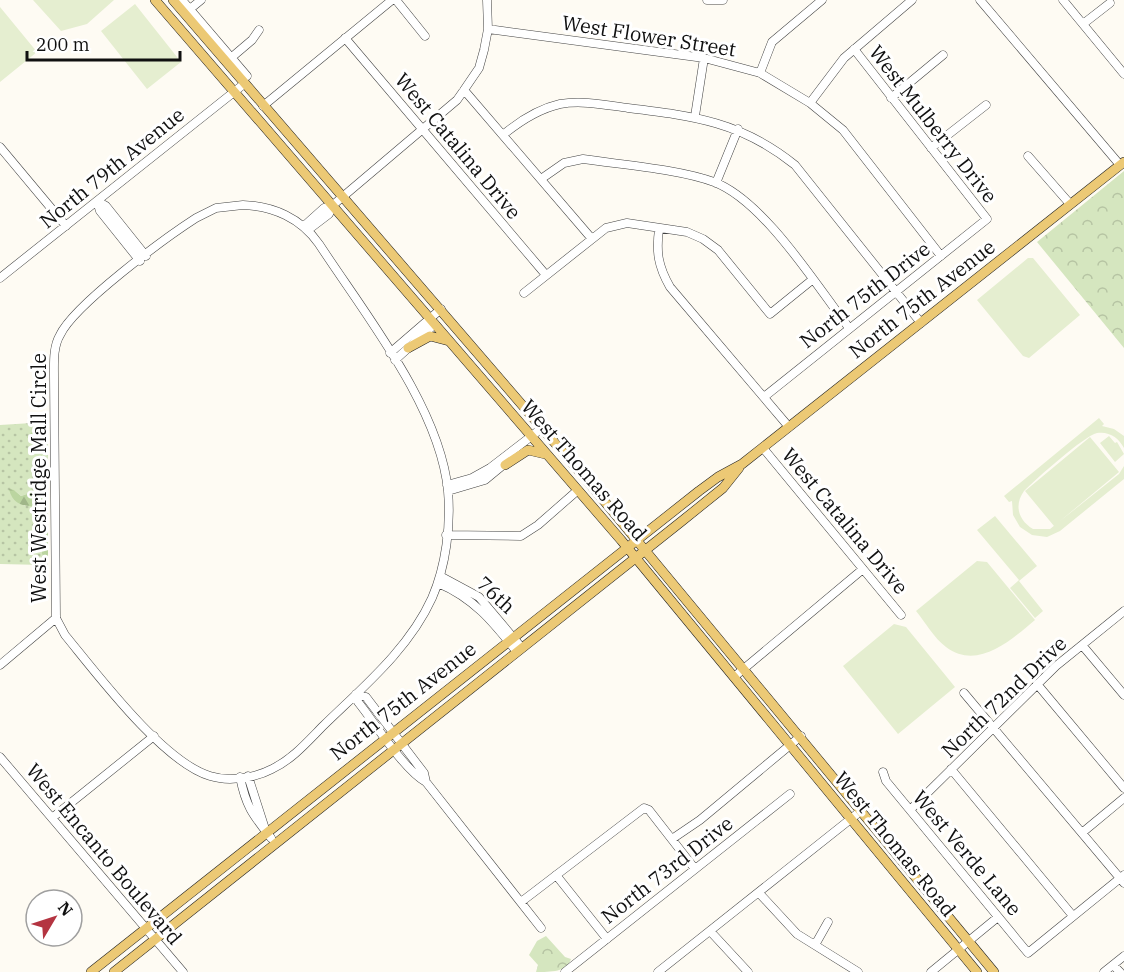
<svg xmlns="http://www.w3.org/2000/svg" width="1124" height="972" viewBox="0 0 1124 972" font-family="'IBM Plex Serif',serif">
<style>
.grass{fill:url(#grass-dots)}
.forest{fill:url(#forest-firs)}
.park{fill:url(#park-crowns)}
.pitch{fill:#e5eed0}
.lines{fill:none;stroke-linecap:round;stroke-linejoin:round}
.minor-casing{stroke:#434343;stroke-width:9}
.major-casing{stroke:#212121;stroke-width:10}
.minor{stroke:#fff;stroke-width:8}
.major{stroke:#ecc975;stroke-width:9}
.labels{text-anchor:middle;stroke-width:6;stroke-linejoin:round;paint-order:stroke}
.street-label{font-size:20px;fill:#101010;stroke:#fff}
</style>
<defs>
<pattern id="grass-dots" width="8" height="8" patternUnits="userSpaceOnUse" patternTransform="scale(1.5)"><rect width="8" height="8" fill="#d5e6bf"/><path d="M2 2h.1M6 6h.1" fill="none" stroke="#b6c4a3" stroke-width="1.8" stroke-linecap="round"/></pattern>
<pattern id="forest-firs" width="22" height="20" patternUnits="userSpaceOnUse" patternTransform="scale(1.5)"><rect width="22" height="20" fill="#bbd5a0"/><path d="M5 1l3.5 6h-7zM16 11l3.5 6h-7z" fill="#a0b689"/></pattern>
<pattern id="park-crowns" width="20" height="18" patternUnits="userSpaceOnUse" patternTransform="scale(1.5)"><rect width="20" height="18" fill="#d5e6bf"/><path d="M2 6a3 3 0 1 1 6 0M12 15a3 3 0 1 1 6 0" fill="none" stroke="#b6c4a3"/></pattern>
</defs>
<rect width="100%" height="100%" fill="#fefbf3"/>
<path class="grass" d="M48,422v6l-14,2 7,15 7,1v30l-10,8 -5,8 -12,4 -7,-6 10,16h11l7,10 -4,14 6,35 -44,-1v-139z"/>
<path class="forest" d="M48,428v18l-17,-5 -4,-4 7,-7z
M48,476v89h-4l-6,-35 3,-14 -6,-10c-13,1 -23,-3 -26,-17l5,1 7,6 12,-4 5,-8z"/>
<path class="park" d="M1124,171v177l-87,-106z
M546,936l19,21 6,2c-4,13 -20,13 -35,13l2,-7 -9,-10 8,-14z"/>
<path class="pitch" d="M33,0h81l-27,24 -26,7z
M135,4l46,58 -34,27 -46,-58z
M0,7l37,45 -37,30z
M1028,258h5l47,57 -51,43 -6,-2 -46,-56z
M1099,418l5,6 -2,2 12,3 10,7v12c-5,-10 -15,-17 -27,-15 -13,3 -61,46 -73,58 -10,14 -6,29 9,38h17l69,-55 5,-8v13l-64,52 -13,6 -15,-2 -12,-8 -7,-12 -1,-14 -3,1 -5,-6z
M1109,436l6,7 2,-1 7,12 -9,8 -15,-19z
M1090,437l29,35 -65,54 -29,-35z
M995,516l42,50 -18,15 24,30 -8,7 -25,-30 9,-8 -42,-50z
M977,561l10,1 48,58c-24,20 -57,51 -89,27 -12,-9 -21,-25 -30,-36z
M894,624l12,3 49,60 -57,47 -55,-68z"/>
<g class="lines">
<defs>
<path id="minor" d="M182,0l65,76
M396,0l29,36
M707,0h16
M980,0l140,165
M1063,0l61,74
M190,9l11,-9
M1083,24l27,-21
M488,29l216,29 56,15 50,30 33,27 98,126
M345,38l201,237
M232,57l20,-17 7,-10
M760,73l12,-31 50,-42
M464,90l128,149
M891,98l52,-43
M810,103l34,-45 68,-58
M263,106l129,-106
M695,116l9,-58
M504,134c16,-13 34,-25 56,-30 22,-4 46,1 68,4 66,8 114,14 167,57l126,158
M0,147l66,79
M931,148l55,-43
M1028,156l42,48
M541,179l23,-16 19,-4c40,6 95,10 131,23 50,19 102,103 135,146
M716,183l22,-54
M97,201l9,5 40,50
M97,201l3,10 40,50
M243,205c30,1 58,13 76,39 45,69 121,163 129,247 3,34 -2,75 -16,107 -23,51 -69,89 -108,127 -16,16 -31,34 -52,44 -17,9 -43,13 -62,7 -47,-14 -113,-102 -145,-141l-9,-17 -2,-242c0,-14 -1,-29 6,-41 14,-30 105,-97 136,-117l20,-10z
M304,226l20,-18 9,-3 124,-105 7,-10 15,-22 5,-18 4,-21 -1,-29
M659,229c-3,23 -1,37 11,58l119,140
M308,230l21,-16 4,-9
M0,278l244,-194
M524,293l82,-65 21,-5 60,9 16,7 15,11 52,64 42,-34
M390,353l51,-44
M395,360l40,-36
M764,397l223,-178 -133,-170
M763,448l138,167
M447,485l25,-7 18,-10 52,-40
M448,491l37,-11 23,-19
M446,535l75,1 17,-11 40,-35
M440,576l39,21 43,51
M438,583c36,15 55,39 79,69
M1082,645l42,50
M0,665l56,-47
M734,677l129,-108
M1037,684l87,104
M964,693l160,190
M356,694l2,8c17,21 46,68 68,80l115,146
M356,694l10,3 58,76 2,9
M0,757l183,215
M951,769l122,147
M883,772l3,9 142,172 96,-78
M248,776l18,56
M240,777c6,30 13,38 31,61
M910,810l146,-144 68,-55
M52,818l102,-82
M1083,832l41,-34
M672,839l28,-19 101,-84
M556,875l51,64
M759,893l38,41 61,38
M521,902l123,-94 5,2 46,59
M710,931l38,41
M815,945l13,-23
M1113,965l7,7
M565,972l225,-178
M658,972l204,-162
M931,972l67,-55
M1104,972l20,-16"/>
<path id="major" d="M155,0l466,540 356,432
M173,0l413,479 408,493
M408,348l22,-12 19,5
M505,465l23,-15 17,4
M91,972l608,-481 19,-14 24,-13 382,-302
M114,972l568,-451 41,-33 16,-20"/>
</defs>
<use href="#minor" class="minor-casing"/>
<use href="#major" class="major-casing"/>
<use href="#minor" class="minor"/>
<use href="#major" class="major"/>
</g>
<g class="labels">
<g class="street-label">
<text transform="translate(649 36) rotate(9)" y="7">West Flower Street</text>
<text transform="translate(933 124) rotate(52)" y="7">West Mulberry Drive</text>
<text transform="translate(458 146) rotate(50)" y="7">West Catalina Drive</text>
<text transform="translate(112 168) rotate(-39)" y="7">North 79th Avenue</text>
<text transform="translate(865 295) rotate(-38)" y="7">North 75th Drive</text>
<text transform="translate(922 299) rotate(-38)" y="7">North 75th Avenue</text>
<text transform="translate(584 470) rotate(49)" y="7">West Thomas Road</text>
<text transform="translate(39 478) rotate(-90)" y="7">West Westridge Mall Circle</text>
<text transform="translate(845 521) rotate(50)" y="7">West Catalina Drive</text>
<text transform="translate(496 595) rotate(43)" y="7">76th</text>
<text transform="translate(1004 697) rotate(-44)" y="7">North 72nd Drive</text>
<text transform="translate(403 701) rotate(-38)" y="7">North 75th Avenue</text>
<text transform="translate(895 844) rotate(51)" y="7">West Thomas Road</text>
<text transform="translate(967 853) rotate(50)" y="7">West Verde Lane</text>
<text transform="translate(104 854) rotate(50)" y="7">West Encanto Boulevard</text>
<text transform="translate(667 870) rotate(-38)" y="7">North 73rd Drive</text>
</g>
</g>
<g transform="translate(54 918) rotate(51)"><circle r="28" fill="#ffffff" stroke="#9f9f9f" stroke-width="1.5"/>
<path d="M0-4.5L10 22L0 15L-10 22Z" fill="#b43441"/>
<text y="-9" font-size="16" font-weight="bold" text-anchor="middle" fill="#101010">N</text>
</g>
<path d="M27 51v9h153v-9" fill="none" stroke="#101010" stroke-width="3"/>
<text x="36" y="51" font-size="18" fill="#101010" stroke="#ffffff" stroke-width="4.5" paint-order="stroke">200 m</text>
</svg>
